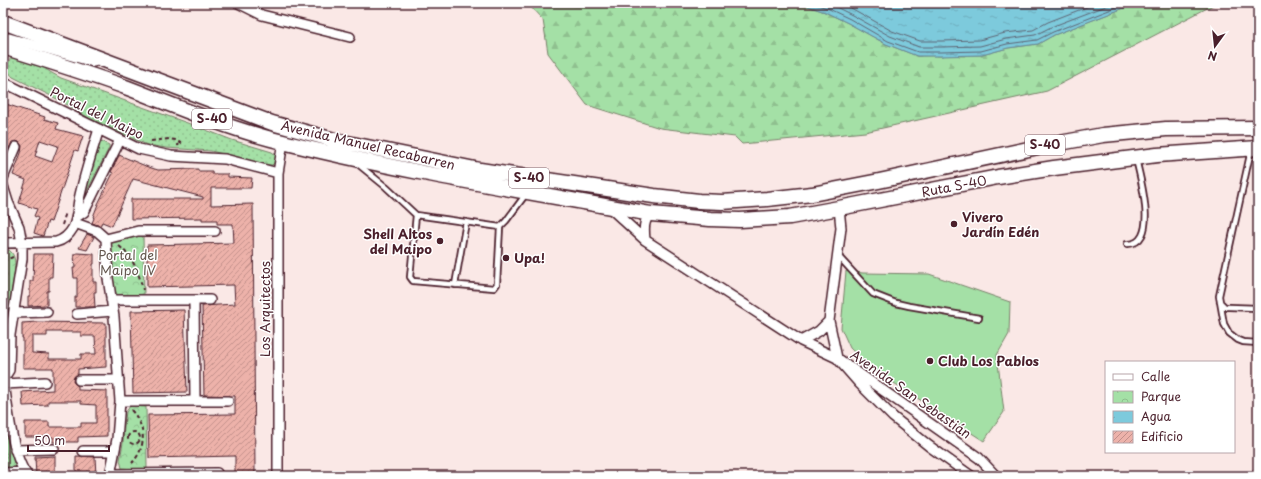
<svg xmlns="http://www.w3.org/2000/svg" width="1261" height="479" viewBox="0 0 1261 479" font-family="'Playpen Sans',sans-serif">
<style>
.grass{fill:url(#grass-dots);stroke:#778068}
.forest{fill:url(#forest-firs);stroke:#778068}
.park{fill:url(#park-crowns);stroke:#778068}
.pitch{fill:#a4e0a6;stroke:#778068}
.water{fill:url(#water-ripples);stroke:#698695}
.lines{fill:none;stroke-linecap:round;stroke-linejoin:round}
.shore{stroke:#5e6372;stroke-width:1}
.building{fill:url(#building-hatch);stroke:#4a1f2b;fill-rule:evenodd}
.lane-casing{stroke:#4a1f2b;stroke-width:8}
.street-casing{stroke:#4a1f2b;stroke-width:12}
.primary-casing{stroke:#4a1f2b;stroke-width:17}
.path{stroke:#4a1f2b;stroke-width:2;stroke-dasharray:4 3;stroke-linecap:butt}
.lane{stroke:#fff;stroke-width:4.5}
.street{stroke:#fff;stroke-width:9}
.primary{stroke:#fff;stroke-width:14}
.poi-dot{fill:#4a1f2b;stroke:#fff;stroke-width:1.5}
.labels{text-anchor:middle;stroke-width:3;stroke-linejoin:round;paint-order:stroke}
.shield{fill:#fff;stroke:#80626b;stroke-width:1}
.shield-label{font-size:12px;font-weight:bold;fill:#4a1f2b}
.street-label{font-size:13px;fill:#4a1f2b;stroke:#fff}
.poi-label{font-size:13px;font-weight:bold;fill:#4a1f2b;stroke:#fff;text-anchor:start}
.park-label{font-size:13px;fill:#655950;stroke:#fff}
</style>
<defs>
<pattern id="grass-dots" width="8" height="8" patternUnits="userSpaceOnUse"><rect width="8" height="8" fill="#a4e0a6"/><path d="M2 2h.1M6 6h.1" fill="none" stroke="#8fc08f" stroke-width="1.8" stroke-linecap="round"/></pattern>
<pattern id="forest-firs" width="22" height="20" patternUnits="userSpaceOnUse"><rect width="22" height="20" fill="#a4e0a6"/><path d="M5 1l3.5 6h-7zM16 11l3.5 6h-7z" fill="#8fc08f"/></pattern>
<pattern id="park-crowns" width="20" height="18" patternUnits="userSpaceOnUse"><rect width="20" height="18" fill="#a4e0a6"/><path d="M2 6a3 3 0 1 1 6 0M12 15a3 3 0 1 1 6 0" fill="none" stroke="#8fc08f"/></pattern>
<pattern id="water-ripples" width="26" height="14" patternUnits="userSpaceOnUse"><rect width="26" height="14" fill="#7dcadc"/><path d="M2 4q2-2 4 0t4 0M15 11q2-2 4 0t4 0" fill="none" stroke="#6eadbd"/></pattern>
<pattern id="building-hatch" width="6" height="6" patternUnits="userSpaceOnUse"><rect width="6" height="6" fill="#edb2aa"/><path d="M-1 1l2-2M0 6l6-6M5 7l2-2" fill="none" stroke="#c2908b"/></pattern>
</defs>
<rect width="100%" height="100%" fill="#fae8e6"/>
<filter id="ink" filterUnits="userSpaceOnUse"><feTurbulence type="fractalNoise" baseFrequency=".025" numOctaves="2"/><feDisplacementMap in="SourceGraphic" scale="8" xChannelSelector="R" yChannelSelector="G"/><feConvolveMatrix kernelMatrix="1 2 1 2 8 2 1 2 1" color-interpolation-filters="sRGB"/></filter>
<g filter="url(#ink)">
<path class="grass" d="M14,54l24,9 12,9 11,6 132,47 39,15 40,12 4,3 1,6 -5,4h-5l-56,-14 -45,-3 -19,-3 -58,-27 -28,-17 -48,-24c-8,-7 -6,-16 1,-23z
M102,141l7,4v3l-26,51 -3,1 20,-57z"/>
<path class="forest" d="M527,3h272l26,9 23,11 38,21 31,12 65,-1 26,-7 30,-4 16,-9 83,-32h80l-170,88 -182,41 -123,12 -7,-7 -75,-9 -73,-23 -39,-52 -5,-33z"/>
<path class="park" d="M143,234l1,63 -27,-1 -4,-13 -2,-40 3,-3z
M9,250c6,5 6,10 6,18l-10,70v29l-2,2v-118z
M130,406l16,1 1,61 -2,2 -23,-2 -2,-8 3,-17 1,-17 2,-14z
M9,436l7,32 -13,2v-32z"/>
<path class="pitch" d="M846,271l17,2 66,1 81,28 -1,32 -12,21 7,57 -20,29 -115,-74 -19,-19 -9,-20z"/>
<path class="water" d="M799,3h338l-83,32 -16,9 -30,4 -26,7 -41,1h-24l-31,-12 -38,-21 -23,-11z"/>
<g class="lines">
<path class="shore" d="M812,3l15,5 23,11 38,22 30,11h23l40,-1 26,-7 30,-4 16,-8 74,-29
M828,3l24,12 38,21 29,11h22l39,-1 26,-7 29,-4 16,-8 63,-24
M842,3l50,28 28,10h21l38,-1 26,-7 28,-3 15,-8 49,-19"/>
</g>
<path class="building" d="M3,103l42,14 -1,2 14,4 -2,6 27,7 -5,15 -3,-1 -24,72 -3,-1 -5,15 -9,-3 4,-15 -4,-2 3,-7 -18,-6 7,-23 -13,-5 8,-22 1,-7 -3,-4 -3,-1 -4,1 -3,7 -6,-2v-12l5,-15h-2l1,-5 -4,-1zM40,140l18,6 -6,16 -17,-6z
M119,155l29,12 10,3 40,-1v2h14v3h16v3l24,1 -1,10h-40v17l42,-1 2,272h-20v-20l-86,2 -1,-43 87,-1v-18l-31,-1 -2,-89 33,-2 -1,-19 -87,2v-42l87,-2 -1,-19h-16v-4h-15v-2l-71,1v-20h72v-2l-70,-18 -21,47 -10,-4 -2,4 -8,-3 2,-5 -1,-1 5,-13 15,-31 -2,-1z
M87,234l7,3 -7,13 -8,-2z
M77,253l17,1v10h-1v18h3v10h-2l1,15h-20v-10h2v-19h-3l-1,-10h2l-1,-14z
M34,254h19l-1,23h-3v14h-2v14l-19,1v-10h2v-15h3z
M184,310l3,82 -54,1 -2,-82z
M37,322l69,1v44l-28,2v5l-4,3 -1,3 1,3 4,3v4l29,1v45l-29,1v5h-25v-5h-28v-15h24v5h32v-4h15v-18l-15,-1v-3h-33v4l-25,1 -1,-14 31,-2v-22h-30v-30h-1v-15zM47,332h34v4h14l1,18h-15v5h-32v-5l-17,-1v-17h15z
M55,456v20h-19l-1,-19z
M76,456l19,1 1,19h-20z"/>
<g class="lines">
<defs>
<path id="lane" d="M1251,150l-32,146 5,28 5,9 9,7 5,2 15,1
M359,165l27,22 30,28 84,12 6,-6 20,-27
M416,215l-6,62 3,4 81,7 3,-4 3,-57
M1127,244c33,1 13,-67 9,-85
M839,257l34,37 23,9 13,3 70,12
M455,285l11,-63
M1220,302l5,5h4l29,1"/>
<path id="street" d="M238,3l24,12 88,22
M3,39l6,-1 84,24
M3,82l136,67 32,7 54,3 53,14
M3,178l13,-31
M3,186l5,16 11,25 3,16v16l-12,76 -1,35 -5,8v6c4,23 8,75 24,92
M609,207l36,33 156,101 36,17 142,100 17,18
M839,208l2,20 -12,93 8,37 22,25 34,34 36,29 42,30
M78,216l6,-4 36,-72
M75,223l22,8 9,8 2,39 6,39 6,84 -3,38 -6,31 3,4 103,-1
M106,239l32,-8h77
M645,240c-1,-10 -2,-20 6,-26
M3,243l53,-1c8,-2 13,-7 17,-14 5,-10 4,-21 7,-33 5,-22 12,-44 19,-66
M111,300h99
M15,313l32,-1
M77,314l36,-3
M801,341l18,-10 10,-10
M79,380h40
M4,384l41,-2
M120,401h75l-1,-100
M195,401h33
M15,450l39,-1
M83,451h31
M3,473l22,-1
M278,476v-303l5,-31"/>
<path id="primary" d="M3,22l269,101 66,18 142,29 174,26 45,5 23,1 45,-3 45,-5 67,-13 159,-34 65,-12 63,-6 92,-1
M3,47c42,13 84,26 125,41 47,18 94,38 143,51 125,32 253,52 380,75l59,5 30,1 50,-3 49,-9 159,-31 56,-9 103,-13 101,-7"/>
</defs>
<use href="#lane" class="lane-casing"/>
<use href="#street" class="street-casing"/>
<use href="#primary" class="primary-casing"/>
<path class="path" d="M151,141l18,-2 7,1 6,4 -4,1v1
M62,225l4,-13
M119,246c14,11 20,27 24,44
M3,261l10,-4
M131,410c15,16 16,37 1,53
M128 438a6 6 0 1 1 12 0a6 6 0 1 1-12 0Z
M3,450l3,5 -3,5"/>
<use href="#lane" class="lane"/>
<use href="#street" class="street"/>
<use href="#primary" class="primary"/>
</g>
</g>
<g class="poi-dot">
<circle cx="954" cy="224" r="4"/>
<circle cx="440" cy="241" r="4"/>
<circle cx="506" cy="258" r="4"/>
<circle cx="930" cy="361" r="4"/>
</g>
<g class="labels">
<g class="shield">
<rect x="192" y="109" width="40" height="20" rx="3"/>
<rect x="1025" y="135" width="40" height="20" rx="3"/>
<rect x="509" y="168" width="40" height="20" rx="3"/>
</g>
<g class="shield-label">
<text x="212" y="123">S-40</text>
<text x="1045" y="149">S-40</text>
<text x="529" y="182">S-40</text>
</g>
<g class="street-label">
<text transform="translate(97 113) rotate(26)" y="5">Portal del Maipo</text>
<text transform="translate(368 145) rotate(13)" y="5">Avenida Manuel Recabarren</text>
<text transform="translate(954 186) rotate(-11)" y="5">Ruta S-40</text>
<text transform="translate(265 309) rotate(-90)" y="5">Los Arquitectos</text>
<text transform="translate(911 394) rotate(35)" y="5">Avenida San Sebastián</text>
</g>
<g class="poi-label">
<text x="962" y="222">Vivero<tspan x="962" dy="15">Jardín Edén</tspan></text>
<text x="432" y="239" text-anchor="end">Shell Altos<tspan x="432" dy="15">del Maipo</tspan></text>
<text x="514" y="263">Upa!</text>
<text x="938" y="366">Club Los Pablos</text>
</g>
<g class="park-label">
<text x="128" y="260">Portal del<tspan x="128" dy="15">Maipo IV</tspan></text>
</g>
</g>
<rect width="1261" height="479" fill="none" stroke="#fff" stroke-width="16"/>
<rect x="8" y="8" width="1245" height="463" fill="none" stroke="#4a1f2b" stroke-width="1.5" filter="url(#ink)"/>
<rect x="1105" y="361" width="130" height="92" fill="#ffffff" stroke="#b7a5aa"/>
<rect x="1113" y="374" width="20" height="6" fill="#ffffff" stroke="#b7a5aa"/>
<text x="1141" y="381" font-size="12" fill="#4a1f2b">Calle</text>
<rect x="1113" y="391" width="20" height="12" fill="url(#park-crowns)" stroke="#b7a5aa"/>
<text x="1141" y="401" font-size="12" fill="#4a1f2b">Parque</text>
<rect x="1113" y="411" width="20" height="12" fill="url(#water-ripples)" stroke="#b7a5aa"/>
<text x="1141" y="421" font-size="12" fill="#4a1f2b">Agua</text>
<rect x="1113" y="431" width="20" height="12" fill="url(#building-hatch)" stroke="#b7a5aa"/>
<text x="1141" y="441" font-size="12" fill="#4a1f2b">Edificio</text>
<g transform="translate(1215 46) rotate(195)" stroke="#ffffff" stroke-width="3" paint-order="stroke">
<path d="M0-3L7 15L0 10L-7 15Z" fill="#4a1f2b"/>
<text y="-6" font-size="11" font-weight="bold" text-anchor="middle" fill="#4a1f2b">N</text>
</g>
<path d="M28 445v6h81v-6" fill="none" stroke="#4a1f2b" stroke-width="2"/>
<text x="34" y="445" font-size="12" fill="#4a1f2b" stroke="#ffffff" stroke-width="3" paint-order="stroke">50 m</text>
</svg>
